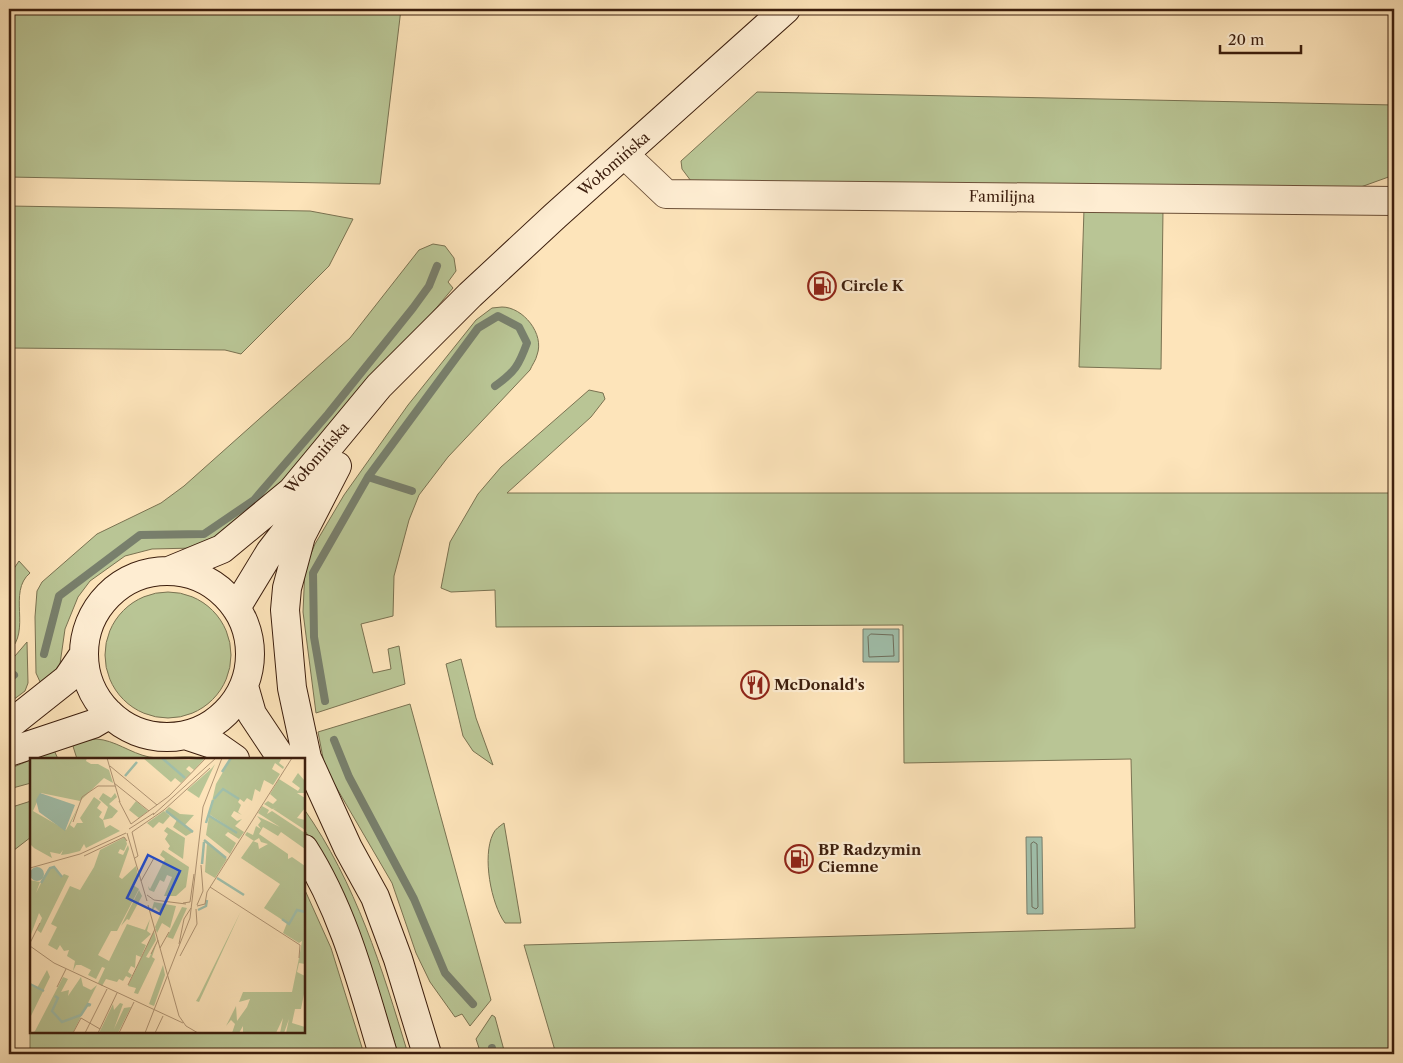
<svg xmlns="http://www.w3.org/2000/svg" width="1403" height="1063" viewBox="0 0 1403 1063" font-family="'Libre Caslon Text',serif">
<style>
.green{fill:#b9c595;stroke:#7a7251}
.water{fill:#a0bfab;stroke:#787f6c}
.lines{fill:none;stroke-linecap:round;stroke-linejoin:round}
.shore{stroke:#6e6e5c;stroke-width:1}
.stream{stroke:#787f6c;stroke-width:8}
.street-casing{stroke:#6c5038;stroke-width:30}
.secondary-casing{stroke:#3c1e0d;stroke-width:30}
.street{stroke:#feedd2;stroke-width:28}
.secondary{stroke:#feedd2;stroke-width:28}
.labels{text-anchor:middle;stroke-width:4.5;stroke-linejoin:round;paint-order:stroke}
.street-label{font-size:15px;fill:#3c1e0d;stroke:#feedd2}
.poi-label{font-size:15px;font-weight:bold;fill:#3c1e0d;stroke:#feedd2;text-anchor:start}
.inset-river{fill:none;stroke:#a0bfab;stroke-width:2.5}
.inset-road{fill:none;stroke:#b09575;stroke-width:1}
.view{fill:#1d4ed8;fill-opacity:0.15;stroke:#1d4ed8;stroke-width:2.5}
.inset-edge{fill:none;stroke:#3c1e0d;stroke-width:2.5}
</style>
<rect width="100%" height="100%" fill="#fde4ba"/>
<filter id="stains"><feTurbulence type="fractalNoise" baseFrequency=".004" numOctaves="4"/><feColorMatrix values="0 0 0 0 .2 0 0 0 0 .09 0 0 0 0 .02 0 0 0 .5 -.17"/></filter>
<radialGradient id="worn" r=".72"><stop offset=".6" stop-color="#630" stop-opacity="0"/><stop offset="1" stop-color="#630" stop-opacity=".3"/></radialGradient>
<path class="green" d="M9,9h392l-21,175 -371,-7z
M757,92l637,13v70l-36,13 -667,-7 -9,-12 -1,-8z
M9,206l301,5 43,8 -24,47 -88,88 -16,-4 -216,-2z
M1084,209l79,1 -2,159 -82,-2z
M433,244l12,2 9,12 2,13 -8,11 5,6 -160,191 -76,61 -23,8 -42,1 -27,7 -35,25 -12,16 -13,32 -6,42 -18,13 -5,-11 -1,-56 2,-26 5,-9 55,-48 64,-31 23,-17 166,-148 69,-88z
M502,307c21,0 43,27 35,48 -1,5 -5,10 -7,15l-82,87 -29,38 -10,25 -15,56 -1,40 -32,8 12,49 18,-4 -3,-20 11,-3 6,38 -89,29 -13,-101 2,-44 10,-24 29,-49 64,-90 68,-85 16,-12z
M589,390l14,3 2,6 -14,18 -84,76h887v561h-838l-32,-109 611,-17 -4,-169 -227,4 -1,-138 -407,2 -1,-37 -44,2 -10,-4 9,-46 28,-48 23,-27z
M19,561l11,12c-23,19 2,58 -21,78l2,-78z
M105 655a63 63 0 1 1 126 0a63 63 0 1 1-126 0Z
M27,642l1,41 -3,8 -16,12v-40z
M461,659l15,59 17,47 -20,-14 -10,-15 -17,-72z
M410,704l81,296 -21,26 -8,-12 -7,3 -25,-35 -14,-29 -24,-70 -67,-115 -7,-36z
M96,739c19,1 34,14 53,18 18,3 38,-3 55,2h-127l-5,-16z
M54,750l4,9h-27v24l-22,6v-20z
M31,801v36l-22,17v-46z
M304,809c52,74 78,159 104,245h-10l-23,-75 -18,-48 -25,-55 -28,-47z
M504,823l17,100h-16c-14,-19 -23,-67 -12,-89 2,-5 7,-8 11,-11z
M304,888l27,60 33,106h-334v-30l1,8h273z
M492,1015l3,2 10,37h-24l-5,-15z"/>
<path class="water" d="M863,629h36v33h-36z
M1026,837h16l1,77h-16z"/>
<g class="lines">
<path class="shore" d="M871,634l22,1 1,21 -25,1 -1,-20z
M1034,842l3,2 1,63 -2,2 -4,-2 -1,-63z"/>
<path class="stream" d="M368,477l44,14
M44,654l15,-58 81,-61 64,-1 50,-34 74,-86 85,-106 16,-22 8,-20
M9,679l5,-4
M325,701l-11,-64 -1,-64 55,-96 110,-149 20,-12 21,11 8,16c-8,22 -12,29 -32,43
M334,740l15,37 65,122 31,74 28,31
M492,1048l1,6"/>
<defs>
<path id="street" d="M625,155l41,39 728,7"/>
<path id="secondary" d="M337,466l-36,70 -14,52 -2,22 7,78 15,70 41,90 27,49 23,62 29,95
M171,570l51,-21 70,-58 87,-105 91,-91 85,-79 231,-207
M84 654a83 83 0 1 1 166 0a83 83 0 1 1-166 0Z
M236,608l34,-56 34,-44
M244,686l8,28 30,45
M9,725l58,-46 17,-25
M185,735l30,10 20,14
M9,752l84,-28 17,-10
M304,849c40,63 58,135 79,205"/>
</defs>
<use href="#street" class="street-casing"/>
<use href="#secondary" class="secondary-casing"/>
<use href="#street" class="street"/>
<use href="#secondary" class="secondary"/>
</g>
<defs>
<symbol id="fuel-ring" viewBox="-11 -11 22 22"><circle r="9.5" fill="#feedd2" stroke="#8f2418" stroke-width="1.5"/><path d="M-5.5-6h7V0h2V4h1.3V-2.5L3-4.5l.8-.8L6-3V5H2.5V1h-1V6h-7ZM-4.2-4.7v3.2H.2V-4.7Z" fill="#8f2418"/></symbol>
<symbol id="restaurant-ring" viewBox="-11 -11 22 22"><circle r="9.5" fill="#feedd2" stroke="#8f2418" stroke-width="1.5"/><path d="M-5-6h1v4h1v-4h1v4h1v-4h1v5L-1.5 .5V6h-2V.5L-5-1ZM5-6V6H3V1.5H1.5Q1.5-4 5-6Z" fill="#8f2418"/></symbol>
</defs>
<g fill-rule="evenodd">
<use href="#fuel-ring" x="806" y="270" width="32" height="32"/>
<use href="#restaurant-ring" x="739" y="669" width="32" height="32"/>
<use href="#fuel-ring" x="783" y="843" width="32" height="32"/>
</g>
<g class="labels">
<g class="street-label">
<text transform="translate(614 164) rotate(-41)" y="5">Wołomińska</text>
<text transform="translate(1002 197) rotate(1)" y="5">Familijna</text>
<text transform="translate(317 458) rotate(-49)" y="5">Wołomińska</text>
</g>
<g class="poi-label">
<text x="841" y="291">Circle K</text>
<text x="774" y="690">McDonald's</text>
<text x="818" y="855">BP Radzymin<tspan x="818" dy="17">Ciemne</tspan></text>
</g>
</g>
<g transform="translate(30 758)">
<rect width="275" height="275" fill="#fde4ba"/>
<path d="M0,0h57l-1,3 5,3h7l11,6 4,13 -9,-5 -24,23 -39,-8 -8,18 33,19 13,-25 -9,20 4,3 3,-5h6l-3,-5 14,-21 7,5 -4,6 5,4 -3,5 4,3 5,-13 -9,-8 4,-6 8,5 4,-5 2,4 -8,7 9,7 -6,7 -9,2 2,8 5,-3 10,6 -34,17 -2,-4 -4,7 -12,3 -7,1 2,-5 -3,4 -10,-2 2,6 -18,-10 -4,-4zM113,0l46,2 16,-2 -11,12 -5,-4 -3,3 5,4 -10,10 -6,-5 -4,4zM201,0h51l-3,5 5,4 -1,2 -8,-6 -3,6 8,5 -7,11 -9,-5 -4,12 -5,-3 -3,12 -5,-3 -3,4 -4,-3 -2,3 3,3 -3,7 4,3 -8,-4 -3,5 6,5 5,-2 -7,7 9,6 -5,7 -11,-7 -3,3 11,8 -6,11 -24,-19 3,-19 21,12 -21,-14 7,-30zM185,6l-16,34 -12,-8 25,-22zM268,15l7,8v12h-8l8,5v10l-8,10 8,2v10l-32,-21 5,-1 -6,1 -8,-5 4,-3 5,3 4,-4 -7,-6 9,-15 19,12 2,-3 -8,-6zM106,43l12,10 -9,7 -10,-8zM232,48l7,4 -2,4 5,-3 33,22v16l-24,-17 -3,4 -15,-9 -4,7 29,20v5l4,-2 13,9v98l-6,-1 -2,9 8,4v13l-4,20h-6l-3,14 13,4v6h-19l3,-14 -5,14h-4l3,-15 -7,15h-33v-7l-4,7h-7l3,-9 -4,-4 -5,6 10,-20 1,15 10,-14 3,-8 -11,3 4,-10h49l7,-34 3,-17 -3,2 -16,-10 4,-10 -23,-15 16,-24 -39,-26 12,-17 5,2 1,6 9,-5 -7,-2 -2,-4 -5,3 -9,-6 2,-3 6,3 3,-9 5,3 -3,-4 3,-4 -4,-5 23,11 -22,-14zM139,49l11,7 14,1 -9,10 8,7 -7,4 -13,-9 4,-7 -12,-9zM134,53l6,5 -7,8 -4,-2 -6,6 -6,-5zM137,69l18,11 -2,21 -15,-10 2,-3 -5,-7 3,-5 -4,-3zM95,79l2,7 -3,7 -4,-2 -2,4 5,2 5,-10 1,4 -10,28 3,2 14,-13 2,9 -5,10 6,4 -22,42h-6l-13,24 11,6 18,-37 18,6 5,-11 -3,12 4,3 -10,9 5,2 -5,12 -5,-2 -1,13 -4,-2 -3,6 4,3 -2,3 -4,-2 -3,5 -4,-2 -2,3 -11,-3 -4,7 -4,-3 7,-15 -3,-1 -6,12 -8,-4 3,-5 -10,-5h-5l-3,6 2,-10 -8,-5 2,-6 -5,1 -4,-6 -3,5 -9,-5 9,-18 -6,-3 19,-38 10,4 14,-23 6,-17zM177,84l20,17 -12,19 -10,-6zM133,92l26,17 -3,20 -10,9h-12l8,-19 -5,-2 -3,7 -4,-2 -6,12 -5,-2 -1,-4 2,3 15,-30 -5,-4zM23,109l8,10 3,-3 5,2 -28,57 -4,-3 5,-12 -3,-5 -9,24v-57l10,2 -4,11 12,-24zM109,132l3,6 -13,24 -2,-1 -6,7zM124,144l22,4 -6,22 -8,-5 -5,10 -2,-6 6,-14 -6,-6 -4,5zM152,149l5,1 -14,31 -6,-2zM211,153l-42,91 -3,-1 3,-5zM124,173l2,9 -10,17 3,1 8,-16 -5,15 3,2 -17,35 -4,-1 2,-5 -8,-2zM133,207l2,10 -11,31 -5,-2zM17,212l3,7 -20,41v-33l7,3zM33,219l5,2 -7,13 8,-2 -1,6 13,-19 2,9 8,4 6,-5 -9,18 2,4 -4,-1 -13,27h-42l4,-2zM90,245l3,1 -9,25 10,-21 7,-1 -13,26h-19l14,-29 1,6z" fill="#b9c595"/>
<path d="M10,35l35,12 -10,26 -26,-19 -3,-12zM0 116a7 7 0 1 1 14 0a7 7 0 1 1-14 0Z" fill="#a0bfab"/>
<path class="inset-river" d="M132,0l23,20M192,14l9,-14M95,18l12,-14M184,41l9,-10 16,10M136,53l27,21M178,57l29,18M176,65l7,-23M174,82l22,18M172,106l2,-22M187,120l27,17M11,125l9,-15 4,-1 8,10M168,152l8,-4 1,-6M252,161l7,5 8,-14 8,2M0,226l14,7M25,238l3,2 -6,13 10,11 19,-7 7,-11 3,1"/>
<path class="inset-road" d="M77,0l13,44M80,8l47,39M84,25l35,28M89,43l12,23 38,-28 37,-38M123,57l63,-57M43,64l9,-25 16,-11h17M99,71l25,-16M97,75l20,68M54,98l40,-19 3,4M105,100l3,-2 -6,-24 32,-22 46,-42M0,110l50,-14 46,-21M111,123l13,-23M180,129l90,58 -1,13M117,137l7,5 32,4M153,145l7,-1 4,-28M118,147l31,111 7,10 12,7M167,147l6,-14 -2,-26M167,148l8,-2 2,-12 85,-134M0,185l10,-20M149,186l5,-25 7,-11M0,188l24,17 129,60M130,190l9,-16M121,196l7,-14M150,198l17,-32 -1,-15M98,227l27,-56M27,229l9,-18M43,275l8,-15 19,11M55,275l22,-44M68,275l19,-40M89,275l15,-31M115,275l45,-115 13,-111 19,-49M125,275l8,-17"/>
<path class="view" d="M118,97l32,16 -20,43 -33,-16z"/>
<rect width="275" height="275" class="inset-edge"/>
</g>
<rect width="1403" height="1063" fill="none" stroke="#fde4ba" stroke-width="30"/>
<rect x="10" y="10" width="1383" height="1043" fill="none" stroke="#3c1e0d" stroke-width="2.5"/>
<rect x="15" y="15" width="1373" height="1033" fill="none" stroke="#3c1e0d"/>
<path d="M1220 45v8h81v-8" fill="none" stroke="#3c1e0d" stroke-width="2.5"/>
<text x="1228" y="45" font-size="15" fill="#3c1e0d" stroke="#feedd2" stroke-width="4" paint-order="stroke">20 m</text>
<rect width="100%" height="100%" filter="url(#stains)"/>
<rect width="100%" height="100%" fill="url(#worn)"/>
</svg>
